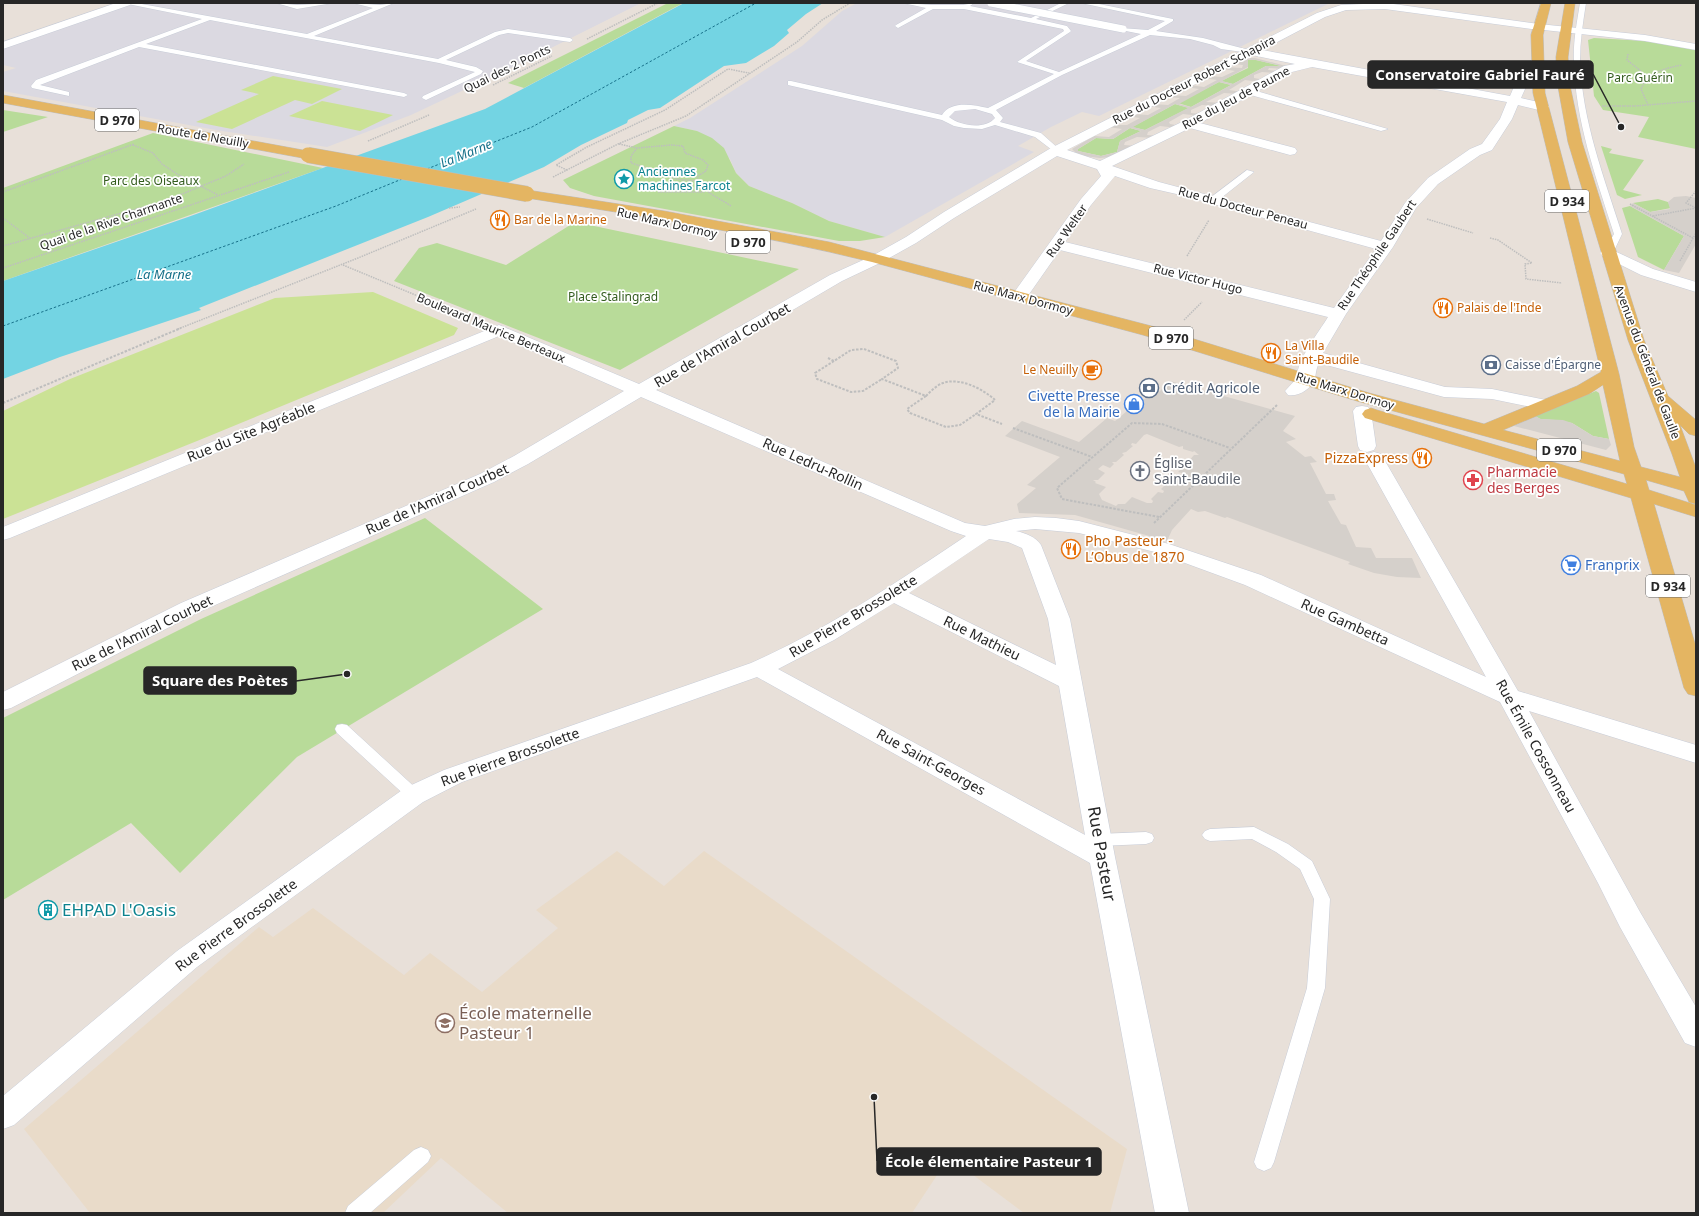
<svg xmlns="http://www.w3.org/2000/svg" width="1699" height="1216" viewBox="0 0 1699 1216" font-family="'Noto Sans',sans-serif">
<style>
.industrial{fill:#dbd9e1}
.education{fill:#e9dbc9}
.green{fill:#b8db99}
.pitch{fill:#cbe295}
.plaza{fill:#d5d0cb;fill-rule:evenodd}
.water{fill:#73d4e3}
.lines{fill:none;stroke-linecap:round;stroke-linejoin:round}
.ferry{stroke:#17718a;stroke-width:1;stroke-dasharray:2.5 2;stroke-linecap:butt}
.lane-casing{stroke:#c8cdd8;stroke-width:1}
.street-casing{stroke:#c8cdd8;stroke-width:1}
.secondary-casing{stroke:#c8cdd8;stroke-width:1}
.primary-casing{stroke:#bebebe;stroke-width:1}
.path-far1{stroke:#bebebe;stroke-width:1.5;stroke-dasharray:1.5 1;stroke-linecap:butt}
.path{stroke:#bebebe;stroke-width:2;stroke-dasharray:2.5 1.5;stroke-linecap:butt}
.lane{fill:#fff;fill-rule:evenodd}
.street{fill:#fff;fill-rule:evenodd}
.secondary{fill:#fff;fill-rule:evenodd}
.primary{fill:#e4b562;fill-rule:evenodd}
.lane-bridge-casing{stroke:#c8cdd8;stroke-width:8;stroke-linecap:butt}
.primary-bridge-casing{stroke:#bebebe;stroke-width:16;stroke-linecap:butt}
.lane-bridge{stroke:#fff;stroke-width:7}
.primary-bridge{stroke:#e4b562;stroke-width:15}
.labels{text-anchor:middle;stroke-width:3.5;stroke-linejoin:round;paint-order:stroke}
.far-street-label{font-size:12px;fill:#272727;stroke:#fff}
.far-park-label{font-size:12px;fill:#335c1e;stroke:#fff}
.far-culture-label{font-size:12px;fill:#0d838f;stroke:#fff;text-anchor:start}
.far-food-label{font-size:12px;fill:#c56008;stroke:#fff;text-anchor:start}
.far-service-label{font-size:12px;fill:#4e5e75;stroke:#fff;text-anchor:start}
.shield{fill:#fff;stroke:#686868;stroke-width:1}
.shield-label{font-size:13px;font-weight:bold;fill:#272727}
.far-water-label{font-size:13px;font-style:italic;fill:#17718a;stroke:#fff}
.street-label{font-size:14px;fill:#272727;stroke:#fff}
.service-label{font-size:14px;fill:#4e5e75;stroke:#fff;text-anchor:start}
.shop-label{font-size:14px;fill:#366cbe;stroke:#fff;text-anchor:end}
.food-label{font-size:14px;fill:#c56008;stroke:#fff;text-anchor:end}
.worship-label{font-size:14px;fill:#5b616d;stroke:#fff;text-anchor:start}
.health-label{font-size:14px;fill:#be3a42;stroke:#fff;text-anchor:start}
.near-street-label{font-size:17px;fill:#272727;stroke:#fff}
.near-culture-label{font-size:17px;fill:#0d838f;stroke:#fff;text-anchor:start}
.near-education-label{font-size:17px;fill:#785e54;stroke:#fff;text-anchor:start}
.leader{fill:none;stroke:#272727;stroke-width:1.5}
.callout-dot{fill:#272727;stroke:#fff;stroke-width:1.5}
.callout{fill:#272727;stroke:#272727;stroke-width:1.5}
.callout-label{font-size:15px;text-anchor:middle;font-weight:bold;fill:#fff}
</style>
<rect width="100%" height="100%" fill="#e8e0d9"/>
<path class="industrial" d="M126,3h515l-126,63 -104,49 -84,32 -111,-17 -213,-39v-19l13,-4 -13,-3v-19z
M857,3h473l-231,113 -17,-4 -31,15 -33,19 16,6 -149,85 -56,-16 -37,-18 -43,-17 -13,-13 -6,-14 -33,-28 -23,-5 16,-8 112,-72 40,-35z"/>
<path class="education" d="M617,851l47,35 40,-35 423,298 -17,64h-86l-75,-56 -37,56h-404l-67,-55 -58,55h-293l-66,-84 235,-202 14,10 40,-29 91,67 26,-22 52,39 76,-64 -22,-18z"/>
<path class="green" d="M668,3h15l-159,85 -16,-5z
M1594,38l51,3 51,8v100l-58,-12 11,-20 -46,-7 -9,-14 -6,-56z
M1248,60h8l25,6h-15l-33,18 -12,-3 27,-13z
M1219,82l12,3 -40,22 -13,-4z
M1175,104l14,4 -44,22 -13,-3z
M3,110l45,7 -45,15z
M674,126l23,5 15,7 12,10 12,25 13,13 43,17 37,18 56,16 -25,4h-21l-245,-45 -24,-8 -7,-8z
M1130,128l11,3 -21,10 -3,11 -16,4 -23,-5v-2l18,-11 17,1z
M153,133l170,35 -320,113v-93z
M1601,146l11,3 -3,4 35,7 -21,30 19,5 -17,4 -8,-4z
M1658,199l10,3 3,6 -21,4 -17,-9z
M1630,206l54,30 -20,34 -26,-13 -16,-49z
M575,222l224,47 -179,101 -226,-89 25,-33 18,-5 69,22z
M1596,391l3,2 10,46 -16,-3 -21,-13 -17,-3 -15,-1 -5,-3z
M425,518l118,91 -246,148 -117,116 -49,-50 -128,77v-182l198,-99z"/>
<path class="pitch" d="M273,76l69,13 -30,15 -17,-4 -63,29 -36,-7 63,-28 -18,-4z
M322,101l71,14 -33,16 -71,-15z
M373,292l85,36 -4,7 -252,104 -199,80v-108l67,-32 205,-81z"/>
<path class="plaza" d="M1244,58h11l31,8 -2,3 -15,-1 -1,2 12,1 -3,2 -15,-1 -8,3v3l11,2 -5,2 -15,-2 -16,10 14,2 -4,2 -15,-1 -18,9 16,1 -4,3 -16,-1 -11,5v3l13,1 -4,2 -17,-2 -14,8 1,2 11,2 -4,2 -17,-2 -12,6 -1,3 13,1 -5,2 -18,-1 -12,5 -1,3 13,1 -27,11 -10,1 -16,-2 -7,-2 -5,-5 22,-13 15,1 13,-8 -14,-2 5,-2h14l13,-7 -13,-2 4,-2 17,1 13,-7 -14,-2 5,-2 16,1 12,-7 -13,-1 4,-2 15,1 13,-7 -13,-2 4,-2 14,2 13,-7 -13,-2 5,-2 13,1 13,-6 -12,-2 4,-2 15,1 1,-3 -11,-1zM1248,60h8l25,6h-15l-33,18 -11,-3 26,-14zM1219,82l12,3 -40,22 -12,-3zM1175,104l13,4 -43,22 -12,-3zM1130,128l11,3 -21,10 -3,11 -16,4 -23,-5v-2l18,-11 17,1z
M1686,196l10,2v46l-17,29 -15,-3 20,-34 -54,-30 3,-3 17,9 20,-3 -2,-7 6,-5z
M1170,381l125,35 -12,15 13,8 -10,3 19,15 6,-1 6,6 -7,1 16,31h8l2,6 -8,1 13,23 5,1 10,22 15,1 5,10h36l9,20 -24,-1 -23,-4 -26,-9 2,-2 -123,-45 -2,1 -20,-7 -7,1 -7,-3 -19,21 -5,11 -92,-26 -56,-2 -2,-9 19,-16 -9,-3 33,-28 -55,-21 17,-15 57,21 28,-24 8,3 24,-20 18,-7zM1147,434l32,13 4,-1v3l10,3 1,-1 5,4h-5l-7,8 2,3 -3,-2 -8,8 4,1 -1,2 -4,-1 -8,7 4,1 -2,2 -4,-1 -6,6 3,2 -1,2 -5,-1 -7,7 2,2 -1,2h-5l-15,-6 -7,7h-7l-2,2 -14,-6 -3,-6 7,-7 -11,-4 1,-1 -3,-2h5l7,-7 -7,-4 5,-4 7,3 4,-4 -2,-2h4l8,-7 -2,-2 4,-1 7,-6 -2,-1 1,-2 4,1 8,-9z
M1535,416l6,3 22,1 9,3 21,13 16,3 2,6 -5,5 -92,-24z"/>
<path class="water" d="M684,3h139l-17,11 -19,16 2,3 -15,13 -28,17 -22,3 -64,42 -12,2 -20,10 -1,3 -46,22 -37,22 -116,50 -229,91 2,2 -141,47 -57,22v-98l185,-64 297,-108z"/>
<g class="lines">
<path class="ferry" d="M427,169l105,-42 224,-124
M3,326l333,-120 66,-27"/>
<defs>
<path id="lane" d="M123,3h13l171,31 66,-26 -20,-5 27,2 14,-2 -80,33 124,23 57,-27 13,-3 62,9 3,2 -3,2 -62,-9 -9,2 -53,25 30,7 7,4 -2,3 -55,26 -4,-2 1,-2 52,-24 -36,-9 -229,-43 -64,24 258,49 4,2 -4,2 -265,-50 -99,38 29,7v4l-37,-8 -1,-2 5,-6 166,-61z
M276,3l21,2 36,-2 -36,6z
M903,3l29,2h31l11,-2 -4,3 61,12 30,-15h8l-33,16 31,7 4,5 -1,1 -44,29 33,11 82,-38 -20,-4v-2l27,2 17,-9 -84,-18h13l79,16v2l-17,10 47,7 50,13 -3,2 -29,-4 -8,-4 -23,-6 -40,-4 -88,40 -66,35 7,8 -3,4 41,11 18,16 1,2 -4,2 -21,-16 -40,-12 -13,4 -18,-1 -10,-2 -12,-6 -154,-35v-4h3l151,34c9,-15 32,-10 46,-7l66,-34 -37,-12 47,-31 -1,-2 -99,-20h-31l-35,19 -3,-2 1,-1 30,-17zM975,109l17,5 3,4c-10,12 -35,8 -46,-1l6,-6z
M1580,3h6c-3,19 -6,38 -6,57 2,61 24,117 42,174l-9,19 -5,3 -5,-3 11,-19c-18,-57 -39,-113 -40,-173 -1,-19 3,-39 6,-58z
M1247,90h6l135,39 -7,2 -134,-37z
M1247,170l7,2 -38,30h-6v-4z
M342,724l5,1 72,66 3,4 -3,4 -5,2 -5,-2 -72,-66 -2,-4 2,-4z
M1254,827l34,17 24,17 18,38 -5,89 -51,174 -3,6 -7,3 -7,-3 -3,-6 53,-174 7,-89 -14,-30 -24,-17 -24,-13 -42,2 -5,-2 -3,-4 3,-4 5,-2z
M1146,832l6,2 2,4 -2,4 -6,2 -47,2 -6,-2 -2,-4 2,-4 6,-2z
M421,1147l7,3 3,6 -3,6 -58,51h-25l3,-7 66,-56z"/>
<path id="street" d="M116,3h15l-1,2 -127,44v-7z
M1386,3l153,21 6,3 -6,3 -154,-21 -39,1 -21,7 -63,33 248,46c6,-13 12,-34 27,-38l6,4 -11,11 -11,25 26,6 2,3 -6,4 -25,-6 -6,14 -20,31 -12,5 -42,29 -22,24 -23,39 -47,67 -23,39 122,34 47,2 54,11 6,1 3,4 -3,4 -6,1 -54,-11 -48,-2 -125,-34c-3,6 -3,10 -4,15 -3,11 -17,19 -27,17l-3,-4 12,-13c0,-19 22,-46 31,-61l-268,-67 -35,50 -6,2 -6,-2 -2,-3 2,-3 68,-95 20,-23 -4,-7 -40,-13 -103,62 -38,25 -34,19 -40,19 -186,109 309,133 20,3 29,-7 21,-2 21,1 23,3 90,23 92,31 225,102 -122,-219 3,-4 7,-2 7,2 137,237 178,54v18l-167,-52 111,201 56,95v40l-11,-4 -65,-116 -22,-44 -98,-181 -255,-117 -90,-33 -76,-19 -44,-4 -19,2c9,2 20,6 25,14l29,74 45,238 74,356h-34l-65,-350 -333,-186 -295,105 -39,20 -226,165 -183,158 -11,4v-33l174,-145 228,-163 39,-18 307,-107c77,-34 146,-81 215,-127l-15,-5 -310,-134 -113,67 -34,18 -297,131 -186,95 -8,2v-18l178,-89 299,-129 34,-18 110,-65 -125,-55 -489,202 -7,2v-13l496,-202 140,59 191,-109 42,-19 34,-19 38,-25 107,-64 195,-99 71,-36 24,-8zM1252,55l43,9 -11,2 -100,55 -84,40 -33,-11zM1312,67l195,35 -7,17 -18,25 -12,5 -42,29 -23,25 -24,38 -222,-59 -47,-16 78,-38 100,27 5,-1 2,-3 -2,-3 -95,-25 92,-51zM1115,176l35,12 31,7 195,54 -42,59 -269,-66 26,-37zM989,539l19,3 14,6 26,71 8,46 -147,-72zM894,603l165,83 26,149 -307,-166 56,-29z
M1608,248l45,21 43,13v10l-55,-17 -38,-19 -3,-3 3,-3z
M1362,406l6,1 3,4 5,35 -2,4 -7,2 -7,-2 -2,-4 -5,-35 3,-4z"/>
<path id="secondary" d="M1539,24l106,11 51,9v6l-51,-9 -110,-12 -2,-2 2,-2z"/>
<path id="primary" d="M1541,3h10l-8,32 2,58 74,281 15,73 7,20 39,10 -8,-23 -44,-114 -60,-198 -11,-61 -1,-24 9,-54h10l-7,54 1,24 13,61 62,198 24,56 28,24v16l-7,-2 -9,-9 16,43v36l-7,-2 -5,-11 -38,-11 3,10 47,15v12l-42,-13 42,143v49l-8,-2 -4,-6 -53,-190 -266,-80 -3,-4 3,-4 6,-2 6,2 250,74 -3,-10 -267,-73 -214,-66 -271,-73c-114,-28 -230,-46 -345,-64l-5,-1 -2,-3 2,-3 5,-1 137,21 165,31 326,85 214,66 115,31 93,-38 24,-14 -68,-279 -2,-58zM1603,385l17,76 -117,-31 86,-36z
M3,95l305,56 5,1 2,3 -2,3 -5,1 -305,-56z"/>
</defs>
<use href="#lane" class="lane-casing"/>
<use href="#street" class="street-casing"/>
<use href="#secondary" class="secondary-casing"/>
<use href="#primary" class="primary-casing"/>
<path class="path-far1" d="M587,39l71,-36
M1628,54l-1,6 15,12 3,7
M493,85l59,-29
M1648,105l-7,-16c7,-17 25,-21 41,-24
M1602,106h33l61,-5
M368,141l61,-26
M619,144l18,4 34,-3 12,1 2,7 18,7 5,5 -2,6 -8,5 -1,5c9,12 22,17 34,25
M133,145l20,8 9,11 15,10 41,21
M637,148l-6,8v7l36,11 8,5 22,2
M567,170l-11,-5 31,-18 78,-37 63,-41 21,4
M553,177l65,-33 68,-28 111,-74 25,-22 28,-17
M1696,191l-10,12 10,5
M3,192l131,-48
M658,192h47
M1630,204l63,34
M449,208l11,-1
M1653,216l43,-8
M3,218l28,21
M1427,219l46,14
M1490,238l8,2 34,23 -7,1 1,15 36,4
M3,246l162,-45 61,-25 18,-12
M1187,256l22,-36
M1680,261l16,-28
M343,265l128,53
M3,268l286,-96
M1184,320l18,-18
M178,329l180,-71 118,-49"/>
<path class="path" d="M828,358l6,3 17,-11 13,-1 32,12 2,7 -16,11 44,17c5,-5 11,-11 17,-13 17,-6 40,6 52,17l-19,14 26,10
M834,361l-19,12 2,6 34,13 12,-1 19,-12
M926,396l-19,13 3,4 36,14 14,-2 16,-11
M3,403l178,-75
M1013,428l79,29
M1159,517l-97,-18 -5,-11 75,-65 30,1 68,24
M1154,523l123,-118"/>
<use href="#lane" class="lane"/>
<use href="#street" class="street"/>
<use href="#secondary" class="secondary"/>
<use href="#primary" class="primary"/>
<defs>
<path id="lane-bridge" d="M991,3l132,26"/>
<path id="primary-bridge" d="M308,155l219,39"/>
</defs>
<use href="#lane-bridge" class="lane-bridge-casing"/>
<use href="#primary-bridge" class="primary-bridge-casing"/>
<use href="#lane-bridge" class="lane-bridge"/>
<use href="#primary-bridge" class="primary-bridge"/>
</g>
<defs>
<symbol id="sight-ring" viewBox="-11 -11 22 22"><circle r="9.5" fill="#fff" stroke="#0f9aa8" stroke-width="1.5"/><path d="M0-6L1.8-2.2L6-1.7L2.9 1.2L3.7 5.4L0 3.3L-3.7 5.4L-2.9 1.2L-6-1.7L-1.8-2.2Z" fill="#0f9aa8"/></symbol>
<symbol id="restaurant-ring" viewBox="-11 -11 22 22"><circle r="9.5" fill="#fff" stroke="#e8710a" stroke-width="1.5"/><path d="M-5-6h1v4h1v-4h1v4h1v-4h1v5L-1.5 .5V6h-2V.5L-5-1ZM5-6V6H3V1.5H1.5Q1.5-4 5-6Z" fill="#e8710a"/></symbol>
<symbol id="bank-ring" viewBox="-11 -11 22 22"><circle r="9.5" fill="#fff" stroke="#5c6f8a" stroke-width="1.5"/><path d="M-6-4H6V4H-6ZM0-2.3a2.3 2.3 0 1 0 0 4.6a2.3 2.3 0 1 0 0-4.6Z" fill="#5c6f8a"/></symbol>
<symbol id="cafe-ring" viewBox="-11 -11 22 22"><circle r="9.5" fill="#fff" stroke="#e8710a" stroke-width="1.5"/><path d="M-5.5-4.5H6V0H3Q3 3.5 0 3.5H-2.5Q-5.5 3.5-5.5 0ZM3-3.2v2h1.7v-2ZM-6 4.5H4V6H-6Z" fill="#e8710a"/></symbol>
<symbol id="shop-ring" viewBox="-11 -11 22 22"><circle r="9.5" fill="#fff" stroke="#3f7fe0" stroke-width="1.5"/><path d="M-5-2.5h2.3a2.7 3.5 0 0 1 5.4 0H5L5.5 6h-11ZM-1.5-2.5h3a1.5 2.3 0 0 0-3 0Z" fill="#3f7fe0"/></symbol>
<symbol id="church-ring" viewBox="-11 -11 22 22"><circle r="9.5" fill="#fff" stroke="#6b7280" stroke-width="1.5"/><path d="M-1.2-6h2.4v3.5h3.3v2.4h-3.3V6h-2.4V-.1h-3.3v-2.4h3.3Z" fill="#6b7280"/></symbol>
<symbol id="pharmacy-ring" viewBox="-11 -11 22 22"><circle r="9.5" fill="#fff" stroke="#e0444e" stroke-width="1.5"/><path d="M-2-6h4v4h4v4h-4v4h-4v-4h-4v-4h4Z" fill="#e0444e"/></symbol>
<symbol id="supermarket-ring" viewBox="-11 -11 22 22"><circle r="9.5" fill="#fff" stroke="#3f7fe0" stroke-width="1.5"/><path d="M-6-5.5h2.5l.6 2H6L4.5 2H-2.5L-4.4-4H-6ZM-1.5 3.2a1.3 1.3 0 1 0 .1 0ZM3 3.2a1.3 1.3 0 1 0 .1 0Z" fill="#3f7fe0"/></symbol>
<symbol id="building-ring" viewBox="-11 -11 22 22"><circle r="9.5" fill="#fff" stroke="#0f9aa8" stroke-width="1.5"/><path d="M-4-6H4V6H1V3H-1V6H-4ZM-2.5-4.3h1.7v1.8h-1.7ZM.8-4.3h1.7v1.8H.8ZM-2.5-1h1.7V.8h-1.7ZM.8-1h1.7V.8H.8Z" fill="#0f9aa8"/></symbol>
<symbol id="school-ring" viewBox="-11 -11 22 22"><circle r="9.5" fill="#fff" stroke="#8d6e63" stroke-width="1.5"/><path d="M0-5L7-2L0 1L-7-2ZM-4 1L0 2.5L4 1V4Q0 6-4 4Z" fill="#8d6e63"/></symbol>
</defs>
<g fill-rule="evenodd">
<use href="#sight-ring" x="613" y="168" width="22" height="22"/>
<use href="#restaurant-ring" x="489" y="209" width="22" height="22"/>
<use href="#restaurant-ring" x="1432" y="297" width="22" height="22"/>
<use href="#restaurant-ring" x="1260" y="342" width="22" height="22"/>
<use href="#bank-ring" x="1480" y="354" width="22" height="22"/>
<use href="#cafe-ring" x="1081" y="359" width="22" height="22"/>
<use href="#bank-ring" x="1138" y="377" width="22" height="22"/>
<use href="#shop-ring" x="1123" y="393" width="22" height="22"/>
<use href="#restaurant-ring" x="1411" y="447" width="22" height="22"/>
<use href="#church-ring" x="1129" y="460" width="22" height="22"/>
<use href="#pharmacy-ring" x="1462" y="469" width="22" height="22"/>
<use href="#restaurant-ring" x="1060" y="538" width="22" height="22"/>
<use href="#supermarket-ring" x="1560" y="554" width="22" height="22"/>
<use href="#building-ring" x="37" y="899" width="22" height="22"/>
<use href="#school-ring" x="434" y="1012" width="22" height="22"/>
</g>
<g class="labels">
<g class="far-street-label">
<text transform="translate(507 69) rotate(-26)" y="4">Quai des 2 Ponts</text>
<text transform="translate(1194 80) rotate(-27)" y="4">Rue du Docteur Robert Schapira</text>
<text transform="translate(1236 98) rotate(-28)" y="4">Rue du Jeu de Paume</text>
<text transform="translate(203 136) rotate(10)" y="4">Route de Neuilly</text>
<text transform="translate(1243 208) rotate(15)" y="4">Rue du Docteur Peneau</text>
<text transform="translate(111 222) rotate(-19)" y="4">Quai de la Rive Charmante</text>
<text transform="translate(667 223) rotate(13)" y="4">Rue Marx Dormoy</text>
<text transform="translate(1067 231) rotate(-55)" y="4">Rue Welter</text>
<text transform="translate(1377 255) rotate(-56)" y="4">Rue Théophile Gaubert</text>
<text transform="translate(1198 279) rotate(14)" y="4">Rue Victor Hugo</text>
<text transform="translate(1023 298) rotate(15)" y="4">Rue Marx Dormoy</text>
<text transform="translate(491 328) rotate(23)" y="4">Boulevard Maurice Berteaux</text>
<text transform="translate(1647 362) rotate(69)" y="4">Avenue du Général de Gaulle</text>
<text transform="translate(1345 391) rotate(17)" y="4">Rue Marx Dormoy</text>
</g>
<g class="far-park-label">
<text x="1640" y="82">Parc Guérin</text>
<text x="151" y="185">Parc des Oiseaux</text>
<text x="613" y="301">Place Stalingrad</text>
</g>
<g class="far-culture-label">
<text x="638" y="176">Anciennes<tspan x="638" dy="14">machines Farcot</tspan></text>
</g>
<g class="far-food-label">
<text x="514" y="224">Bar de la Marine</text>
<text x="1457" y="312">Palais de l'Inde</text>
<text x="1285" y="350">La Villa<tspan x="1285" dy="14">Saint-Baudile</tspan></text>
<text x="1078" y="374" text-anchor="end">Le Neuilly</text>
</g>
<g class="far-service-label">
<text x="1505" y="369">Caisse d'Épargne</text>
</g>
<g class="shield">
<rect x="95" y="109" width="44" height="22" rx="3"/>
<rect x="1545" y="190" width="44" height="22" rx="3"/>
<rect x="726" y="231" width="44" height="22" rx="3"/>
<rect x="1149" y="327" width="44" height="22" rx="3"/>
<rect x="1537" y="439" width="44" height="22" rx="3"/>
<rect x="1646" y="575" width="44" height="22" rx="3"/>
</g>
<g class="shield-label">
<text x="117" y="125">D 970</text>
<text x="1567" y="206">D 934</text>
<text x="748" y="247">D 970</text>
<text x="1171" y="343">D 970</text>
<text x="1559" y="455">D 970</text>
<text x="1668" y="591">D 934</text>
</g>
<g class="far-water-label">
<text transform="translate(466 153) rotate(-22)" y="5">La Marne</text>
<text x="164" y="279">La Marne</text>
</g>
<g class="street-label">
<text transform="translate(722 345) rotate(-30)" y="5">Rue de l'Amiral Courbet</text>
<text transform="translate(251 432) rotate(-22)" y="5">Rue du Site Agréable</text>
<text transform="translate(813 464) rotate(24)" y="5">Rue Ledru-Rollin</text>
<text transform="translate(437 499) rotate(-24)" y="5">Rue de l'Amiral Courbet</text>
<text transform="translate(853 616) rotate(-31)" y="5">Rue Pierre Brossolette</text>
<text transform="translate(1345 622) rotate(24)" y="5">Rue Gambetta</text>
<text transform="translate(142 633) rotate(-26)" y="5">Rue de l'Amiral Courbet</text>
<text transform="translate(982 638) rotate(26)" y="5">Rue Mathieu</text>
<text transform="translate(1536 746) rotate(61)" y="5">Rue Émile Cossonneau</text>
<text transform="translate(510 757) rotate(-20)" y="5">Rue Pierre Brossolette</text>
<text transform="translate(931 762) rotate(29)" y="5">Rue Saint-Georges</text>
<text transform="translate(236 925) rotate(-36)" y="5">Rue Pierre Brossolette</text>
</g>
<g class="service-label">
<text x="1163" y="393">Crédit Agricole</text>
</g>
<g class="shop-label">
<text x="1120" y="401">Civette Presse<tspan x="1120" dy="16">de la Mairie</tspan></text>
<text x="1585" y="570" text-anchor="start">Franprix</text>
</g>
<g class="food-label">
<text x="1408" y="463">PizzaExpress</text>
<text x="1085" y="546" text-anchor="start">Pho Pasteur -<tspan x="1085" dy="16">L’Obus de 1870</tspan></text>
</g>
<g class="worship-label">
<text x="1154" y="468">Église<tspan x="1154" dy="16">Saint-Baudile</tspan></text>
</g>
<g class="health-label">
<text x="1487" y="477">Pharmacie<tspan x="1487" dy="16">des Berges</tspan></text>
</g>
<g class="near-street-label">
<text transform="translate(1102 854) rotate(80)" y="6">Rue Pasteur</text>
</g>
<g class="near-culture-label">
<text x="62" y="916">EHPAD L'Oasis</text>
</g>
<g class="near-education-label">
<text x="459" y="1019">École maternelle<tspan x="459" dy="20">Pasteur 1</tspan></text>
</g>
</g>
<path class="leader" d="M1621 127L1593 74M347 674L296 681M874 1097L877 1161"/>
<g class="callout-dot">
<circle cx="1621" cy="127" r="4"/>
<circle cx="347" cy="674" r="4"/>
<circle cx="874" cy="1097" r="4"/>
</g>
<g class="callout">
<rect x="1368" y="61" width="225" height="27" rx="4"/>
<rect x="144" y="667" width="152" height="27" rx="4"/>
<rect x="877" y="1148" width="224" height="27" rx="4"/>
</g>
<g class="callout-label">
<text x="1480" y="80">Conservatoire Gabriel Fauré</text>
<text x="220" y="686">Square des Poètes</text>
<text x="989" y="1167">École élementaire Pasteur 1</text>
</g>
<rect width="1699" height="1216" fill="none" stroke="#272727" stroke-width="8"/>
</svg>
